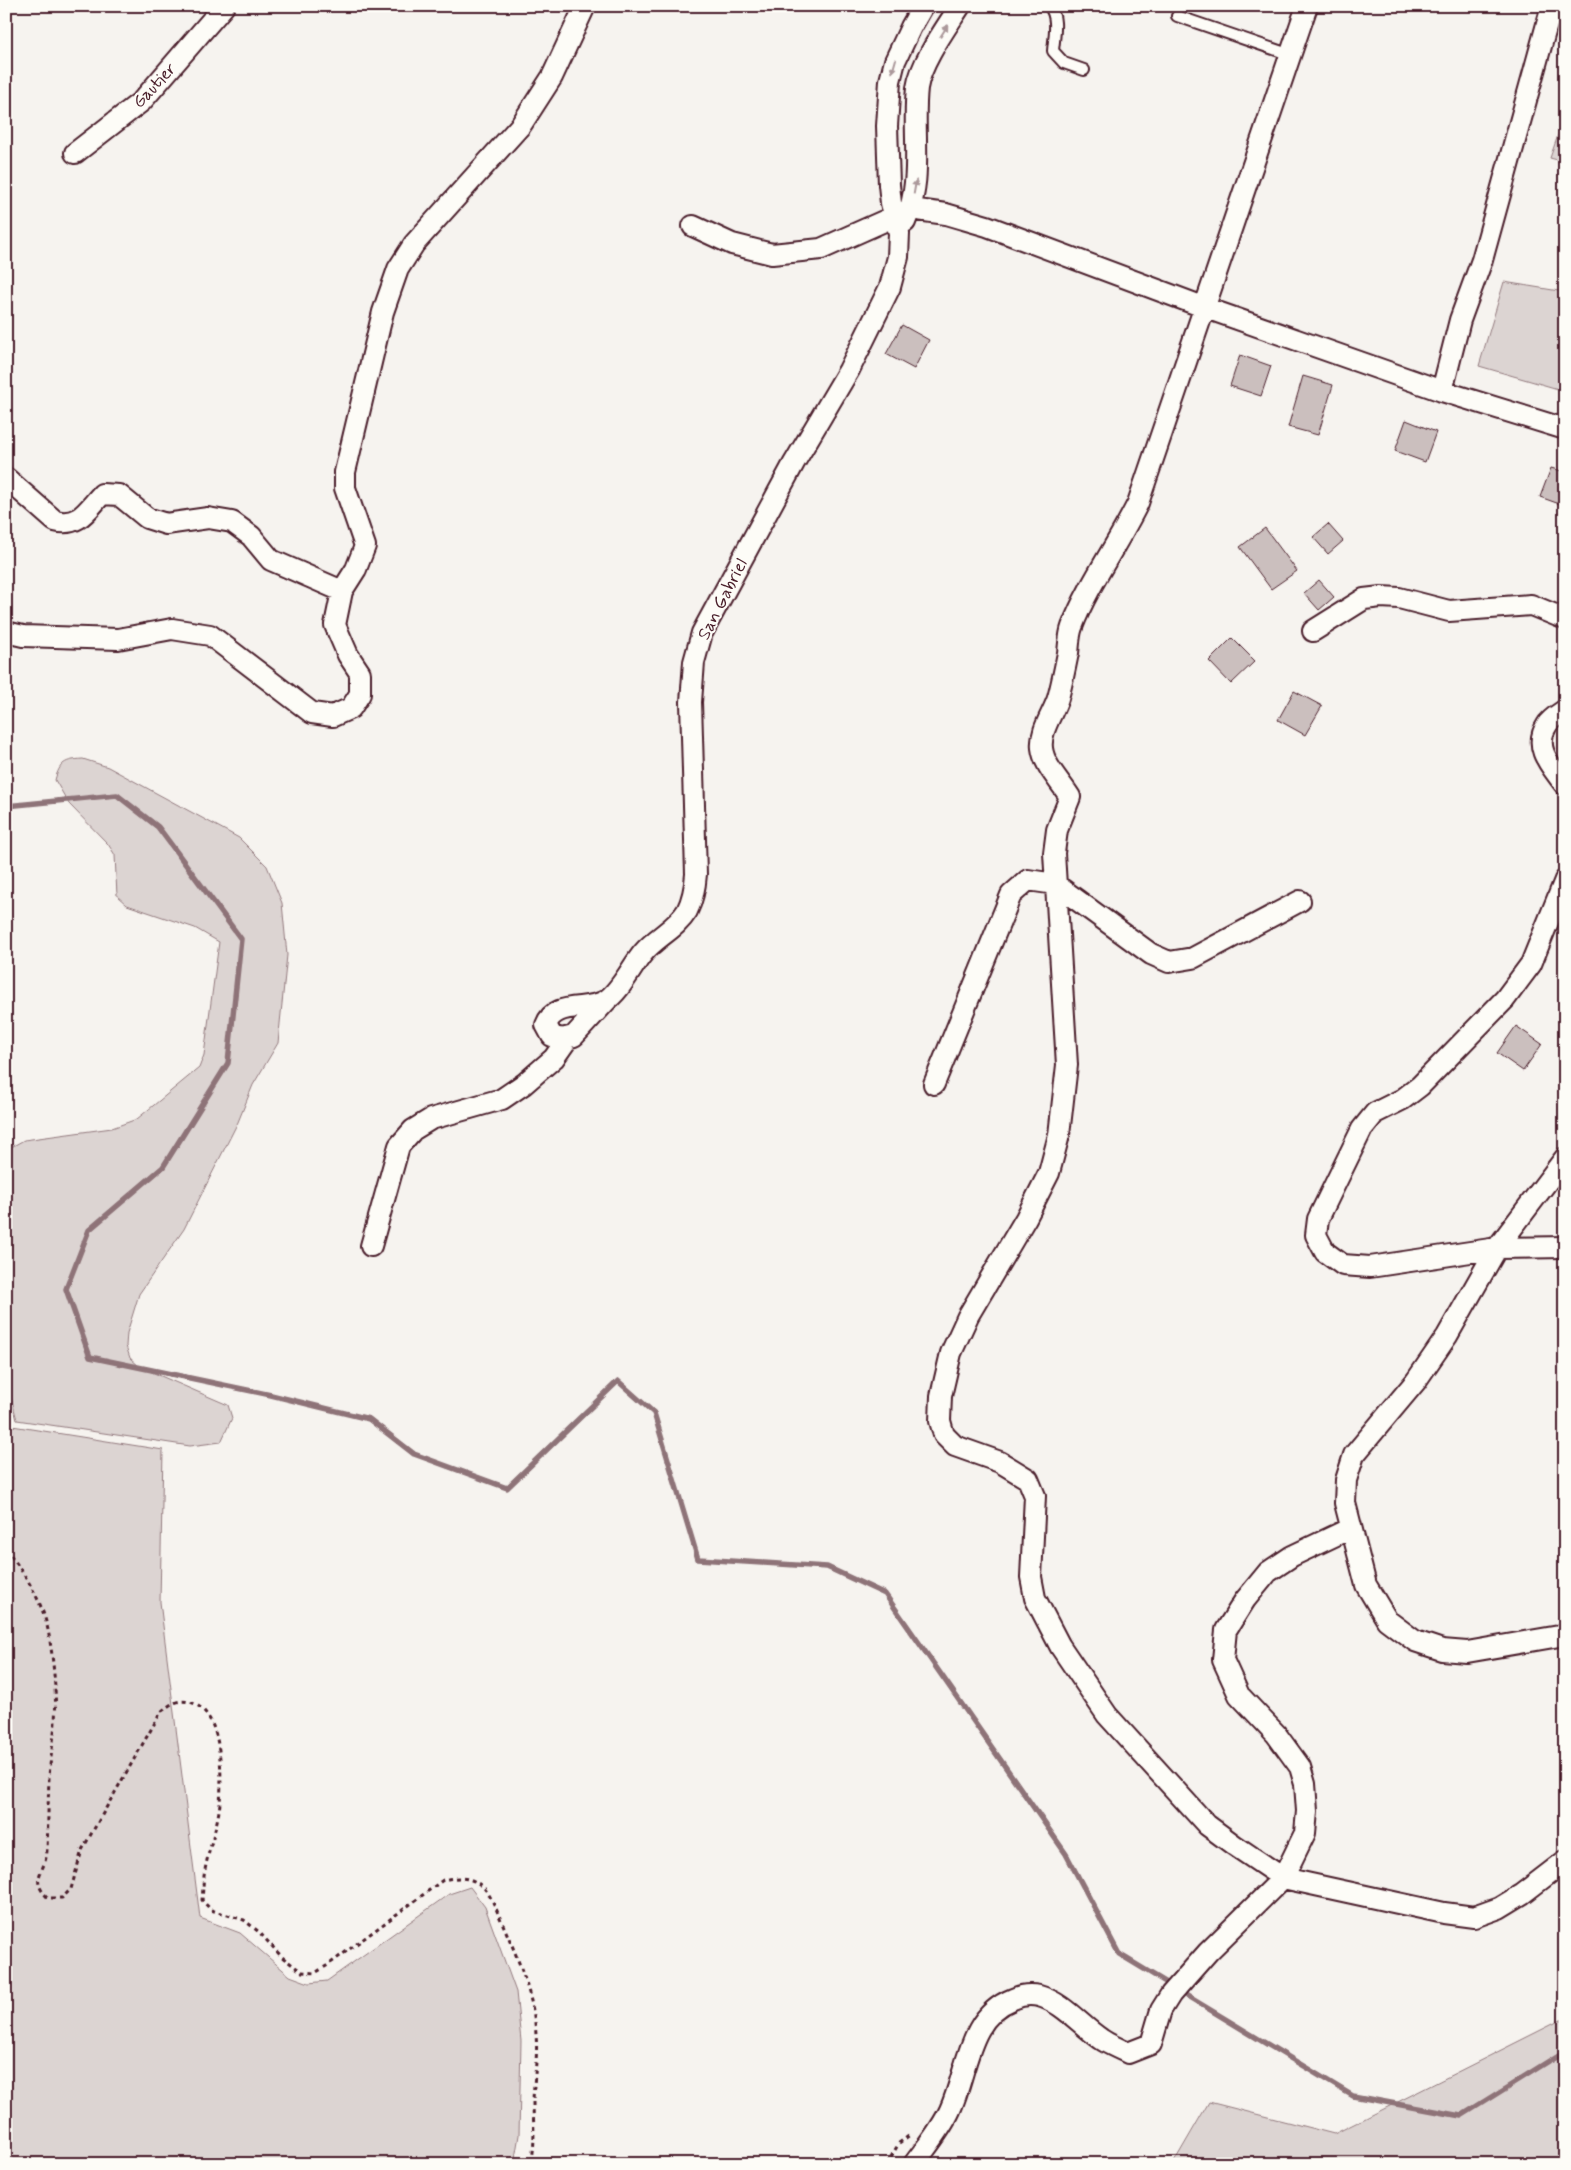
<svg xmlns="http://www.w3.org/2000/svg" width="1571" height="2170" viewBox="0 0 1571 2170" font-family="Mynerve,sans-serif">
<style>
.green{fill:#dcd4d2;stroke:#937a7e}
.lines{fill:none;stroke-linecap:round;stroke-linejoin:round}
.stream{stroke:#8e7378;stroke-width:5.5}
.building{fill:#cbbfbe;stroke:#4a1f2b}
.lane-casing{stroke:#4a1f2b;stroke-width:14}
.street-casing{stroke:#4a1f2b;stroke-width:24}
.path{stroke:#4a1f2b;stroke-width:3;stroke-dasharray:4 4;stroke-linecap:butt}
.lane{stroke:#fdfcf7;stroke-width:10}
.street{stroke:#fdfcf7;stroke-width:20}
.oneway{fill:#ac999b}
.labels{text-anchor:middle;stroke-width:4;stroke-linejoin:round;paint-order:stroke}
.street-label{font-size:18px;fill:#4a1f2b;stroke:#fdfcf7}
</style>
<rect width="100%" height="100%" fill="#f6f3ef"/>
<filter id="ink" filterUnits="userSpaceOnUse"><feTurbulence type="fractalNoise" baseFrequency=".02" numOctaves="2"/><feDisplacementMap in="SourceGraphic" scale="10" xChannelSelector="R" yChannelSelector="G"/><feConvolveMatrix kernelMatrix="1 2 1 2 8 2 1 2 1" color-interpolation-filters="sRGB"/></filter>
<g filter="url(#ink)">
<path class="green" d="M1565,115v47l-15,-4z
M1504,282l61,10v99l-86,-25z
M83,759l25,8 131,71 28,28 15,37 5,52 -9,88 -25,42 -15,37 -54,107 -45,65 -12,39 -1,13 4,12 10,9 88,38 4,13 -11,24 -31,4 -173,-26 -11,-42v-228l18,-10 88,-12 25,-9 62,-51 5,-13 15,-113 -24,-14 -68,-23 -10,-9 -2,-41 -7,-11 -39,-40 -14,-24c5,-18 10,-20 28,-21z
M6,1425l157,25 -3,152 40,316 40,15 50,43 19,7 18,-2 122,-87 21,-7 15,20 31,85 5,49 -2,94 -5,29h-508z
M1565,2018v146h-392l36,-62 125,32z"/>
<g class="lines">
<path class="stream" d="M6,806l111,-11 41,32 83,112 -13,124 -65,104 -74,63 -23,59 24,68 181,38 98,24 45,35 93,34 111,-107 36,32 44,146 129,8 58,27 181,260 53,100 53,32
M1179,1991l174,105 108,20 104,-65"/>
</g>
<path class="building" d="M902,325l27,15 -15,29 -28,-15z
M1240,355l31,11 -10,30 -31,-10z
M1303,376l30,9 -15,50 -30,-8z
M1406,420l30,12 -11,30 -30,-11z
M1551,468l14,4v34l-25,-9z
M1328,524l15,17 -15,13 -15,-17z
M1265,528l32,43 -26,18 -31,-42z
M1319,580l15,17 -15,13 -15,-17z
M1232,638l23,23 -24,23 -22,-23z
M1294,691l28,15 -17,29 -27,-15z
M1516,1026l26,18 -19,27 -26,-18z"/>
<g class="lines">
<defs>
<path id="lane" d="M1049,6c10,11 5,31 4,45l11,12 20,7
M1177,16l114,39"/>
<path id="street" d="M1307,6l-169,497c-20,41 -50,82 -66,124 -3,8 -3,18 -4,26 -3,15 -6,30 -10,45 -5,16 -18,32 -16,50 2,18 19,34 28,49l-13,33 -3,23 13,212 -8,70 -10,38 -23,45 -58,98 -17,37 -10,43 -1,25 4,14 11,11 45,16 28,17 7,17 -4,81 4,21 25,48 47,69 100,110 27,20 49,33 161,35 30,4 25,-9 23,-14 43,-33
M75,153l67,-52 82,-95
M905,222c19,-42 7,-89 12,-134 4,-26 29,-60 43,-82
M693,226l39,18 40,10 49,-5 90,-40 35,5 41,12 219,82 236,83 123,38
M1442,391l18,-71 22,-60 70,-254
M6,478l49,43c24,6 32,-11 47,-27l17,1 28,23 19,6 42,-6 24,4 19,14 20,24 71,31
M1313,631l51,-32 17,-2 18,1 50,13 82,-6 34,14
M6,632l17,4 95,3 54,-10 38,6 102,78 21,3 18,-8 9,-14v-21l-12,-18 -13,-30 7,-34 14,-22 9,-23 -20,-58v-16l38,-160 15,-43 16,-25 107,-119 31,-48 33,-71
M1565,710c-6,4 -15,9 -18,15 -15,23 5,42 18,60
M1565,880l-34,84 -26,35 -85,87 -17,13 -28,14 -13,16 -44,90 -2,16 9,17 18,13 27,2 127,-19 68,-1
M607,1000l-33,36 -12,3 -10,-3 -6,-11c9,-25 40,-13 59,-24 15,-9 27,-35 38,-48 13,-16 33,-24 44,-42 6,-12 8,-23 9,-37l-5,-172 3,-40 8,-29 92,-170 55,-93 41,-83 8,-30 1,-24 -8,-30 -2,-18 -2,-59 3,-45 5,-20 16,-34 12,-21
M934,1084l77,-189 17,-15 27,4 96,70 18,8 24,-4 107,-57
M1565,1158l-68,90 -50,88 -31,45 -62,74 -8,25 -1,23 21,82 21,35 28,21 27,9 25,2 98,-17
M371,1246l28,-100 14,-16 18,-11 71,-20 22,-15 30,-26 14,-20
M914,2164c13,-18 27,-34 36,-54 18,-39 17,-93 63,-111 8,-4 17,-5 26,-3 25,7 41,29 62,43 8,6 18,9 27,14l23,-9 10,-34 10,-16 37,-42 75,-74 22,-45 2,-22 -2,-27 -5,-17 -24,-33 -37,-39 -16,-35 3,-30 19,-30 23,-28 24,-16 59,-28"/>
</defs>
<use href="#lane" class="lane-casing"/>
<use href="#street" class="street-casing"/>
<path class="path" d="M6,1549c18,24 36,51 42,81 5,25 9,66 7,91 -1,19 -5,38 -6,57 -1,24 -1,48 -2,72 -1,23 -19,28 1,48h14l9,-9 11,-39 79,-138c11,-10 20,-14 34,-8 28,14 27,72 25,99 -2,22 -11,44 -15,67 -2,10 -2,20 -3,30l9,10 33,10 15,12 23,25 20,15 13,1 13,-8 115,-85c14,-3 28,-4 40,7 8,8 13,22 18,33 16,36 33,75 35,115 2,21 -2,43 -3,65 0,22 3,42 -2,64
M887,2164l12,-21 11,-8"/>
<use href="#lane" class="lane"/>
<use href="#street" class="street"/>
</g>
<defs><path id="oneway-solid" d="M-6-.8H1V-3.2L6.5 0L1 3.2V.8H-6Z" transform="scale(1.25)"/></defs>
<g class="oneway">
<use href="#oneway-solid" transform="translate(944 31) rotate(-58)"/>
<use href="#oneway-solid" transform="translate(894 66) rotate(106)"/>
<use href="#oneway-solid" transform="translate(915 187) rotate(-80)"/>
</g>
</g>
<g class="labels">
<g class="street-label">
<text transform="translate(154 85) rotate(-47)" y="6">Gautier</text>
<text transform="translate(722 599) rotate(-63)" y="6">San Gabriel</text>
</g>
</g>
<rect width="1571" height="2170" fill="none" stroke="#fdfcf7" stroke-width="25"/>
<rect x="12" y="12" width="1546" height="2145" fill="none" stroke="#4a1f2b" stroke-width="2" filter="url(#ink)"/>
</svg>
